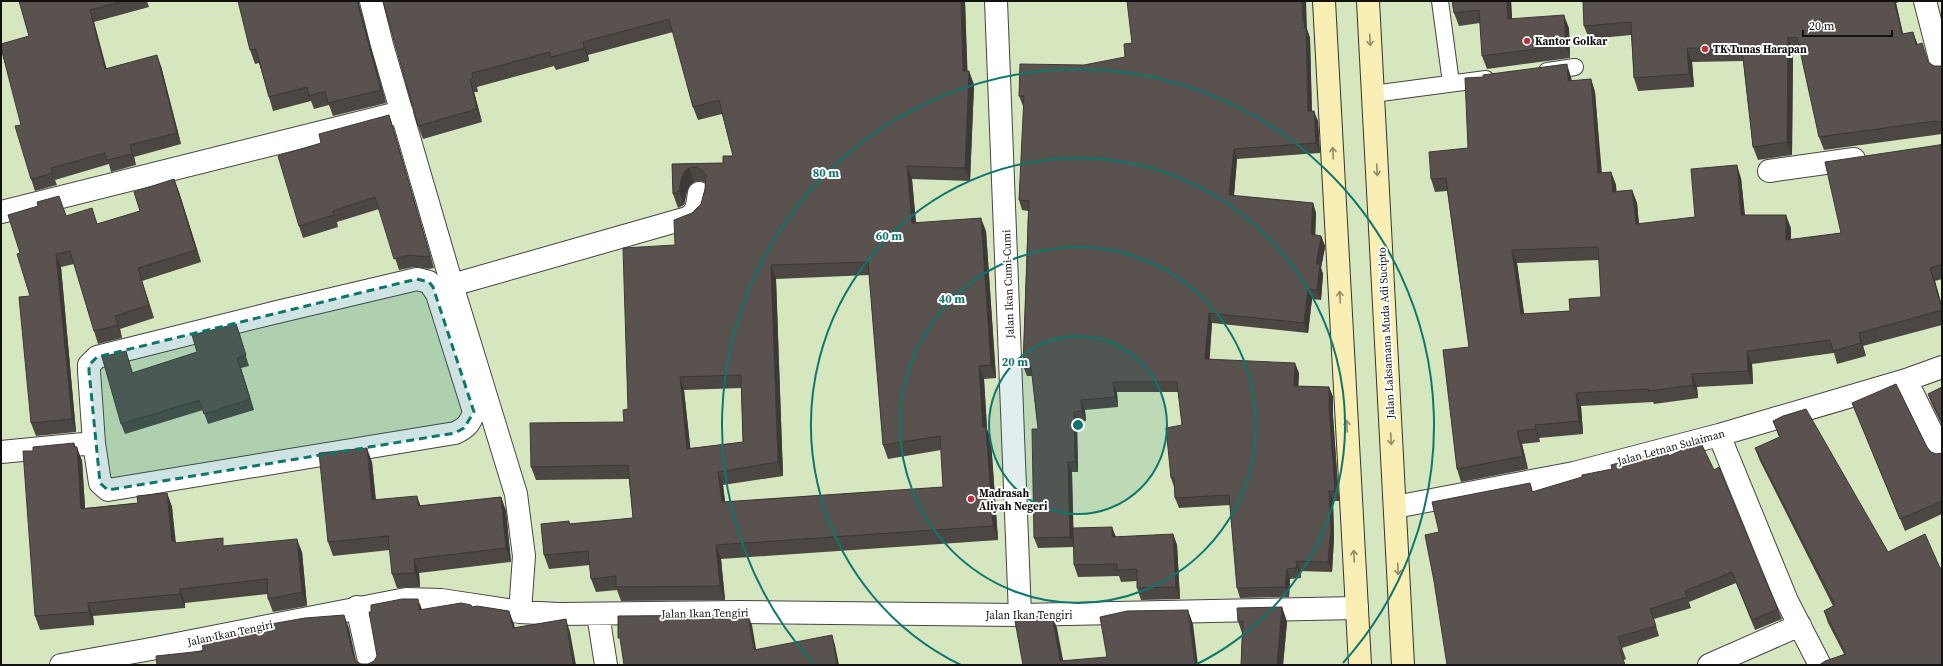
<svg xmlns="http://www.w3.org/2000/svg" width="1943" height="666" viewBox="0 0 1943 666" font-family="'Source Serif 4',serif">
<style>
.green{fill:#d6e7c0}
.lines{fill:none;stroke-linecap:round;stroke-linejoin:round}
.service-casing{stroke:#444;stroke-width:18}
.minor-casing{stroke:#444;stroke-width:24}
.secondary-casing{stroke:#333;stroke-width:24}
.service{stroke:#fff;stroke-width:16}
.minor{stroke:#fff;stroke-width:22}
.secondary{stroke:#f9efb5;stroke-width:22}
.wall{fill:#4d4743;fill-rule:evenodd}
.shaded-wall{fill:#3e3937}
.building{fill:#59524e;stroke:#3e3937;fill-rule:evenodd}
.oneway{stroke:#918b6b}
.marked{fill:#0f766e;fill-opacity:0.2;stroke:#0f766e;stroke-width:3;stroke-dasharray:8 5;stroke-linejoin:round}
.ring{fill:none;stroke:#0f766e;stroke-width:2}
.poi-dot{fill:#b8323d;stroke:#fff;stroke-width:1.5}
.labels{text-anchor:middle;stroke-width:4;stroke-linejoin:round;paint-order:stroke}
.poi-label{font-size:11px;font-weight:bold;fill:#111;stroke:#fff;text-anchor:start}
.street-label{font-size:11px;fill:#111;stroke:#fff}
.centre{fill:#0f766e;stroke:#fff;stroke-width:2}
.ring-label{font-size:12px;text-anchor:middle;font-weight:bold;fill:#0f766e;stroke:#fff;stroke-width:4;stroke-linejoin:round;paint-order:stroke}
</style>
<rect width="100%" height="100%" fill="#fefcf5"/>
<path class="green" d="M1,1h1941v664h-1941z"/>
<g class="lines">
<defs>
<path id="service" d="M1440,1l11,82
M1547,71l28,-4
M1373,94l113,-15"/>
<path id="minor" d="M371,1l11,44 70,240 64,209 8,62 -4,56
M996,1l24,614
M1925,1l17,66
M1769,171l85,-12
M1,212l401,-100
M452,285l235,-67c11,-5 10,-14 12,-25
M1906,380l36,73
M1719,435l68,166 33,64
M1,452l93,-9 6,40 8,7 347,-57c11,-5 15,-9 19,-21l-37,-118 -8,-12 -12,-3 -144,34 -176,44 -8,8v6l5,72
M1395,507l179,-34 145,-38 187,-55 36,-13
M357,607l13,58
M598,614l8,51
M61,665l90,-16 255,-50 35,1 79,12 39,2 181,-2 280,3 337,-7
M1709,665l91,-40"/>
<path id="secondary" d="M1324,1l36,664
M1368,1l35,664"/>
</defs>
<use href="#service" class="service-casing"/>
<use href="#minor" class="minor-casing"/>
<use href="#secondary" class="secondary-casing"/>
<use href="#service" class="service"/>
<use href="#minor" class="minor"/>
<use href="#secondary" class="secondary"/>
</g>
<path class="wall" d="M19,1h128l2,6 -55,15 12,47 55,-3 20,78 -47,13 2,8 -25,7 -2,-8 -54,16 2,5 -22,6 -4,-12 -10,-54 8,-89z
M383,1h582l2,70h2l5,14 -4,96 -58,-2 4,43 70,9 10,147 -12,1 3,50 4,12 7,99 -277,19 4,41 -104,1 -4,-11 -21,2 -5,-13 -1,-14 -41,4 -5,-14 25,-34 1,3 63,-6 -4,-39 -93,1 -5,-13 93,-45 51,-177 17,-32 9,-9 4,-15v-6l-4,-2 -7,1 -4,3 -3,6 -3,14 -6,3 -5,-14 -1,-30 51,-1 10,-7 -11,-42 -24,6 -5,-13 -20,-75 -85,23 1,6 -33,9 -2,-4 -77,21 1,5h-4l8,30 -59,17 -5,-13zM869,275l14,170 5,14 53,-9 2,37 -218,15 -2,-17 60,-9 -7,-197zM741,388l2,54 -53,6 -6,-58z
M1452,1h59l1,18 57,9 1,30 -83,11 -5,-13 -2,-33 -21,3 -5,-13z
M1583,1h318l-5,2 7,31 10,-2 4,13 12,18 5,3h7l1,-1v69l-118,16 -5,-13 -19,-87 -7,1 -1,104 -34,5 -5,-13 -10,-86 -51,1 2,25 -56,4 -4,-13 -3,-43 -42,4 -5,-13z
M359,4l27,99 -53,13 -4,-11 -15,4 -3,-8 -38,10 -4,-14 -10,-34 -4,1 -5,-14z
M1307,29l3,9 2,73 6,10 2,32 -83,6 -3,37 79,7 3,10 -1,22 6,1 4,10 -4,22 2,6 -2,26 -9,-1 -4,34 -96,-10 -3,36 90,14 -1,13 31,1 4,10v19l6,85h-6l1,36 -2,35 -32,-1 1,7 -11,1 -1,18 -49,1 -3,-10 -7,-83 -51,3 -4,-10 -1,-11 -3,-9 11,-53 -4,-33h-61l1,15 -33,3 1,11 -9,1 1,50h-6l1,63 39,-8 4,10 57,-3 4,11 3,54 -39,1 -4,-12v-7l-16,1 -2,-6 -41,1 -4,-12v-18l-36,1 -4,-10 4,-109 -6,-53h-5l-4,-10 5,-155 -6,-1 -3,-10 5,-94h-1l-4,-10 65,-31z
M1571,77l1,4 19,-2 4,13 6,81 10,-1 5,13v6l16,-1 5,13 2,21 56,-7 46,-39 4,37 46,13v12l50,-7 98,-88 3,-1v135l-7,2 7,25v19l-79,21 3,10 -29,8 -3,-11 -82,11 1,20 -56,3 1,11 -44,6 -1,-2 -72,4 2,28 -44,4 1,4 -18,2 6,25 -67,13 -4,-13 12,-122 -22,-156 -12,1 -4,-13 37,-31zM1599,260l2,37 -31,14 -46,3 -7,-51z
M389,115l4,12 41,141 -5,1 -15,-2 -15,3 -20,-61 -42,13 1,5 -35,11 -4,-12 22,-83z
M174,179l5,13 22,70 -59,19 12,37 -34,11 2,9 -24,6 -4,-13 -20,-67 -13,3 15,165 -40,4 -5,-13 -1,-127 -10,-43 44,-44 2,7 32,8 42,-13z
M236,324l13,42 -8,2 13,42 -46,14 -5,-14 -78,24 -4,-10 5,-73 7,22 64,-21z
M1942,387v38l-10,-20 -4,-11z
M1852,403l75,44 4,5 5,2 6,-1v61l-37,17z
M1773,421l169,244 -121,-1 23,-10 -16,-31 -4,-12 9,-5 -73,-145 -5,-13 24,-11z
M74,443l8,18 3,47 53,-5 29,-10 5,14 4,36 49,3 77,6 5,54 -34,6 -5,-13v-5l-83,9v5l-92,8 1,9 -54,5 -5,-14z
M1667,450l2,6 94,119 15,34 4,10 -27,11 -19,-47 -47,19 2,6 -37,11 5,17 -37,12 4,11 -2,1 -185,-128 91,-49 3,9 79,-23z
M372,462l4,38 45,6 80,-9 5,14 5,51 -92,11 1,14 -23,1 -5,-14 -2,-24 -57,6 -5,-14z
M1282,607l5,15 -4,43h-42l1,-32 -4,-12z"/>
<path class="shaded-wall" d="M357,1h2v3l27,99 -5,-13z
M961,1h4l3,83 -5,-13z
M1302,1h4l1,28 3,9 2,83 -4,-10z
M1507,1h4l2,31 -5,-13z
M1894,1h1l1,2 10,44 -4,-13z
M90,10l4,12 16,59 -5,-12z
M1564,15l5,13 1,30 -4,-13z
M1913,32l5,13h-2z
M1788,38l5,13 -1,104 -5,-13z
M583,42l5,13 1,6 -5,-13z
M1687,48l5,14 2,25 -5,-13z
M157,55l4,11 20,78 -4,-11z
M1567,64l4,13 1,17 -4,-13z
M969,71l5,14 -4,96 -5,-13z
M470,79l4,13 8,30 -5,-13z
M1591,79l4,13 8,94 -5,-13z
M1314,111l4,10 2,32 -4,-10z
M389,115l4,12 41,141 -4,-12z
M130,145l4,12 2,8 -4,-11z
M1234,149l3,10 -4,46 -4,-10z
M1737,165l4,13 5,50 -5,-13z
M907,166l5,13 5,57 -5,-13z
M689,168l5,14 -4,3 -3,6 -3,14 -5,-14 3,-14 3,-6z
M1611,172l5,13 2,20 -5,-13z
M174,179l5,13 22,70 -5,-12z
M1632,190l5,13 3,34 -4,-13z
M1313,203l3,10 -1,31 -4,-10z
M1786,215l5,13v25l-5,-13z
M981,218l5,13 10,147 -5,-13z
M1321,236l4,10v2l-4,20 2,6 -2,26 -4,-10 -1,-26z
M1512,250l5,13 9,64 -5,-13z
M56,254l5,13 15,165 -4,-13z
M771,265l5,14 7,197 -5,-14z
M138,268l4,13 12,37 -5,-13z
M1930,268l5,13 7,25v2z
M1308,289l4,10 -4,34 -4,-10z
M1209,313l3,10 -3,46 -4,-10z
M115,316l5,13 2,9 -4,-13z
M236,324l4,10 9,32 -3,-11z
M1859,333l4,13 3,10 -5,-13z
M1747,351l5,13 1,20 -5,-13z
M237,358l4,10 13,42 -4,-11z
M1295,363l4,10 -1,23 -4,-10z
M979,366l5,13 3,50 4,12 7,99 -5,-14 -10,-99z
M1692,374l5,13 1,11 -5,-13z
M680,377l4,13 8,72 -5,-13z
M1113,382l4,10 1,15 -3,-10z
M1329,387l4,10v19l6,85 -4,-10 -6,-85z
M1576,393l5,13 2,28 -4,-13z
M1081,400l4,10 1,11 -4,-10z
M1074,412l3,10 1,50 -3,-10z
M1535,425l4,13 1,4 -5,-13z
M1517,431l5,13 6,25 -5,-13z
M74,443l3,10v-6l5,14 4,61 -5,-13z
M367,448l5,14 5,52 -5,-14z
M1068,462l4,10 2,75 -4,-10z
M718,472l5,13 4,31 -5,-14z
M1329,491l4,10 1,36 -2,35 -4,-10z
M167,493l5,14 3,35 5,12 -8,-13z
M417,496l5,14 -4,-4z
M501,497l5,14 5,51 -5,-14z
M1112,527l4,12 -4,-2z
M1173,534l4,11 3,54 -4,-12z
M297,539l5,13 5,54 -5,-14z
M716,545l5,14 4,41 -5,-14z
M414,559l5,14 1,14 -5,-14z
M1296,561l4,10 1,7 -4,-10z
M1287,569l3,10 -1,18 -4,-10z
M180,589l5,14v5l-5,-14z
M418,599l5,13 -4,-2z
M88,603l5,13 1,9 -5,-13z
M1282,607l5,15 -4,43h-6z
M1188,610l5,14 5,41h-3z
M509,611l5,13 4,17 -5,-13z
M1052,614l5,14 7,37 -4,-4z
M344,615l5,13 8,37 -4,-10z
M748,615l4,10 6,35 -4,-10z
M566,619l4,13 6,33h-3z
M832,635l3,10 4,20h-2z"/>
<path class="building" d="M19,1h104l-33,9 15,59 52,-14 20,78 -47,12 2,9 -25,6 -2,-7 -54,15 2,5 -22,6 -16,-53 6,-1 -20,-77v-4l28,-8z
M238,1h119l24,89 -53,13 -3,-12 -16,5 -2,-9 -38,10 -13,-48 -6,1z
M383,1h578l2,70h6l-4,97 -58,-2 5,57 69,-5 10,147 -12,1 4,61h3l7,99 -277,19 4,41 -104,1v-11l-25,3 -3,-28 -44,4 -3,-31 28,-3v3l64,-6 -5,-53 -97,2 -1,-44 94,-1 -1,-12 5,-1 -5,-161 52,-3 -1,-25 18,-7 9,-9 4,-15 1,-14 -4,-5 -6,-3 -7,1 -4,3 -3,6 -3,14 -6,3 -1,-30 51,-1v-7h10l-14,-56 -26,7 -24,-88 -86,23 1,6 -33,9 -1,-5 -78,21 1,5 -3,1 7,30 -59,17zM868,262l15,183 57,-9 3,51 -221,15 -4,-30 60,-10 -7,-197zM741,375l2,67 -56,7 -7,-72z
M1127,1h175l1,27h3l2,83h6l2,32 -82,6 -5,46 84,8 -2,31 10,2v2l-5,26h4l-3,26 -9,-1 -4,34 -95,-10 -4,46 90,4 -1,23 35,1v19l6,85h-6l2,36 -3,35 -32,-1 1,7 -10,1 -2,18 -48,1 -8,-93 -54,3 -1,-20h-3l-5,-50 16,-3 -5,-43h-64l2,15 -34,3 1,11 -8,1 1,50h-7l2,75 -36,1 -2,-109h6l-7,-63h-8l6,-165 -10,-1 5,-104h-5l1,-32 64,1 41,-8 -1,-13 8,-1z
M1452,1h55l1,18 56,-4 2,30 -84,11 -3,-46 -25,3z
M1583,1h311l8,33 11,-2 3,13 6,-2 6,19 6,4h7l1,-1v57l-7,-1 -116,16 -22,-100 -9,1 -1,104 -34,5 -11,-99h-55l2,26 -55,4 -3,-56 -47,4z
M1567,64l1,17 23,-2 7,94 13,-1 2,20 19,-2 4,34 59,-7 -4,-48 46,-4 4,50h45v25l55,-7 -16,-71 114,-17 3,-1v120l-12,4 12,40v2l-83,23 2,10 -28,8 -3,-11 -83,11 1,20 -56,3 1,11 -44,6v-2l-73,4 3,28 -44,4v4l-18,2 6,25 -66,13 -14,-119 26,-3 -23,-169 -15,1 -2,-27 39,-4 -3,-70 18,-1v-2zM1598,247l3,50 -32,2 1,12 -49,3 -9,-64z
M389,115l41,141 -5,1 -15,-2 -16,4 -19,-62 -42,14 1,4 -35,11 -21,-70 43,-13 -2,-9z
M174,179l22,71 -58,18 11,37 -34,11 3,9 -24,6 -24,-80 -14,3 16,165 -41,4 -12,-126 11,-1 -13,-42 3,-1 -12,-38 30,-9 -1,-4 22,-6 7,20 26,-8 5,16 43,-13 -6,-19z
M236,324l10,31 -9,3 13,41 -46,15 -5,-14 -78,24 -19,-67 24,-6 6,22 65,-21 -5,-17z
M1896,384l31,63 4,5 5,2 6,-1v48l-42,18 -48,-116z
M1942,387v35l-14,-28z
M1806,409l82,143 37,-18 15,34h2v97h-124l3,-1 4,-3 21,-7 -22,-43 11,-6 -80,-157 25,-11 -7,-16 10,-5z
M1700,441l14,29 5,-3 44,108 15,34 -26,11 -20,-48 -47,19 2,6 -37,12 6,17 -38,11 4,12 -2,1 5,15h-178l-13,-84 -9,-46 14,-3 -7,-30 98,-19 2,9 50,-15v-2l30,-6 -1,-4 56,-15 2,6z
M74,443v4h3l4,62 57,-6 -1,-7 30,-3 5,48h3v2l48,-5v8l74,-7 5,53 -34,7 -1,-20 -87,10v5l-92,9 1,9 -54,4 -12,-165h10v-4z
M367,448l5,52 45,-4 1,10 83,-9 5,51 -92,11 1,14 -23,1 -4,-38 -60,6 -9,-89z
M1112,527v10l61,-3 3,53 -39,1v-19l-20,1v-6l-43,1 -1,-37z
M402,599h16l1,11 42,-7 10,2 1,2 5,-1 32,5 4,17 53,-9 7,46h-419h3l-1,-9 47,-5 -1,-13 69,-7v-7l34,-6 39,-3 9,40 3,6 5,3h7l6,-3 3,-5 -8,-44h2v-7z
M1282,607l-5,58h-36l2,-44h-5l-1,-13z
M1188,610l7,55h-172l-8,-44 37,-7 8,47 47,-4 -7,-40 27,-6z
M748,615l6,35 78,-15 5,30h-213l-4,-27h-2v-22z"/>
<defs><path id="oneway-shaft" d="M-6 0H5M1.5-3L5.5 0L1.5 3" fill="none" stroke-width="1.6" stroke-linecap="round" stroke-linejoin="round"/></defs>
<g class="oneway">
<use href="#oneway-shaft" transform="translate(1370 40) rotate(87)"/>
<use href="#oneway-shaft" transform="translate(1333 153) rotate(-93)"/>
<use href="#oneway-shaft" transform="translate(1377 170) rotate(87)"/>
<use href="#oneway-shaft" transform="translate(1340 297) rotate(-93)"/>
<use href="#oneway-shaft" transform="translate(1347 426) rotate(-93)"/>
<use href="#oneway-shaft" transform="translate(1391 439) rotate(87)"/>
<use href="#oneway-shaft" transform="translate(1354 556) rotate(-93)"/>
<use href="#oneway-shaft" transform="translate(1398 569) rotate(87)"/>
</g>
<path class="marked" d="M417,279l12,3 4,5 41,125 -10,16 -9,5 -347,57 -8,-7 -11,-112v-6l8,-8z"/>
<circle cx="1078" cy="425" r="89" fill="#0f766e" fill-opacity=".12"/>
<g class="ring">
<circle cx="1078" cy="425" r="89"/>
<circle cx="1078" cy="425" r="178"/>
<path d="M961 665A267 267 0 1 1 1195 665"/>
<path d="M813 663A356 356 0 1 1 1343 663"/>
</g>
<g class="poi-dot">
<circle cx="1527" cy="41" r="4"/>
<circle cx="1705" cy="49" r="4"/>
<circle cx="971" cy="499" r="4"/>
</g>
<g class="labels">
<g class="poi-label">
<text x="1535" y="45">Kantor Golkar</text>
<text x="1713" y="53">TK Tunas Harapan</text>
<text x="979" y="497">Madrasah<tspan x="979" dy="13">Aliyah Negeri</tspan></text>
</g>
<g class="street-label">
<text transform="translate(1008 284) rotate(-92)" y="4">Jalan Ikan Cumi-Cumi</text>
<text transform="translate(1386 333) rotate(-93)" y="4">Jalan Laksamana Muda Adi Sucipto</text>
<text transform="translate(1671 447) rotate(-15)" y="4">Jalan Letnan Sulaiman</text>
<text transform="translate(705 613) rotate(-1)" y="4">Jalan Ikan Tengiri</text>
<text x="1029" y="619">Jalan Ikan Tengiri</text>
<text transform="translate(230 633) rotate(-12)" y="4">Jalan Ikan Tengiri</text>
</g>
</g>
<circle cx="1078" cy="425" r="6" class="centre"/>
<g class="ring-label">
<text x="826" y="177">80 m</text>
<text x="889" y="240">60 m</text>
<text x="952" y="303">40 m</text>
<text x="1015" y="366">20 m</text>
</g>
<rect width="1943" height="666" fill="none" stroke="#111111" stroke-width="4"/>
<path d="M1803 30v6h89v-6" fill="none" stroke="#111111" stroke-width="2"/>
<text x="1809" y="30" font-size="12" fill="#111111" stroke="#ffffff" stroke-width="3" paint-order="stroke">20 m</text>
</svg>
